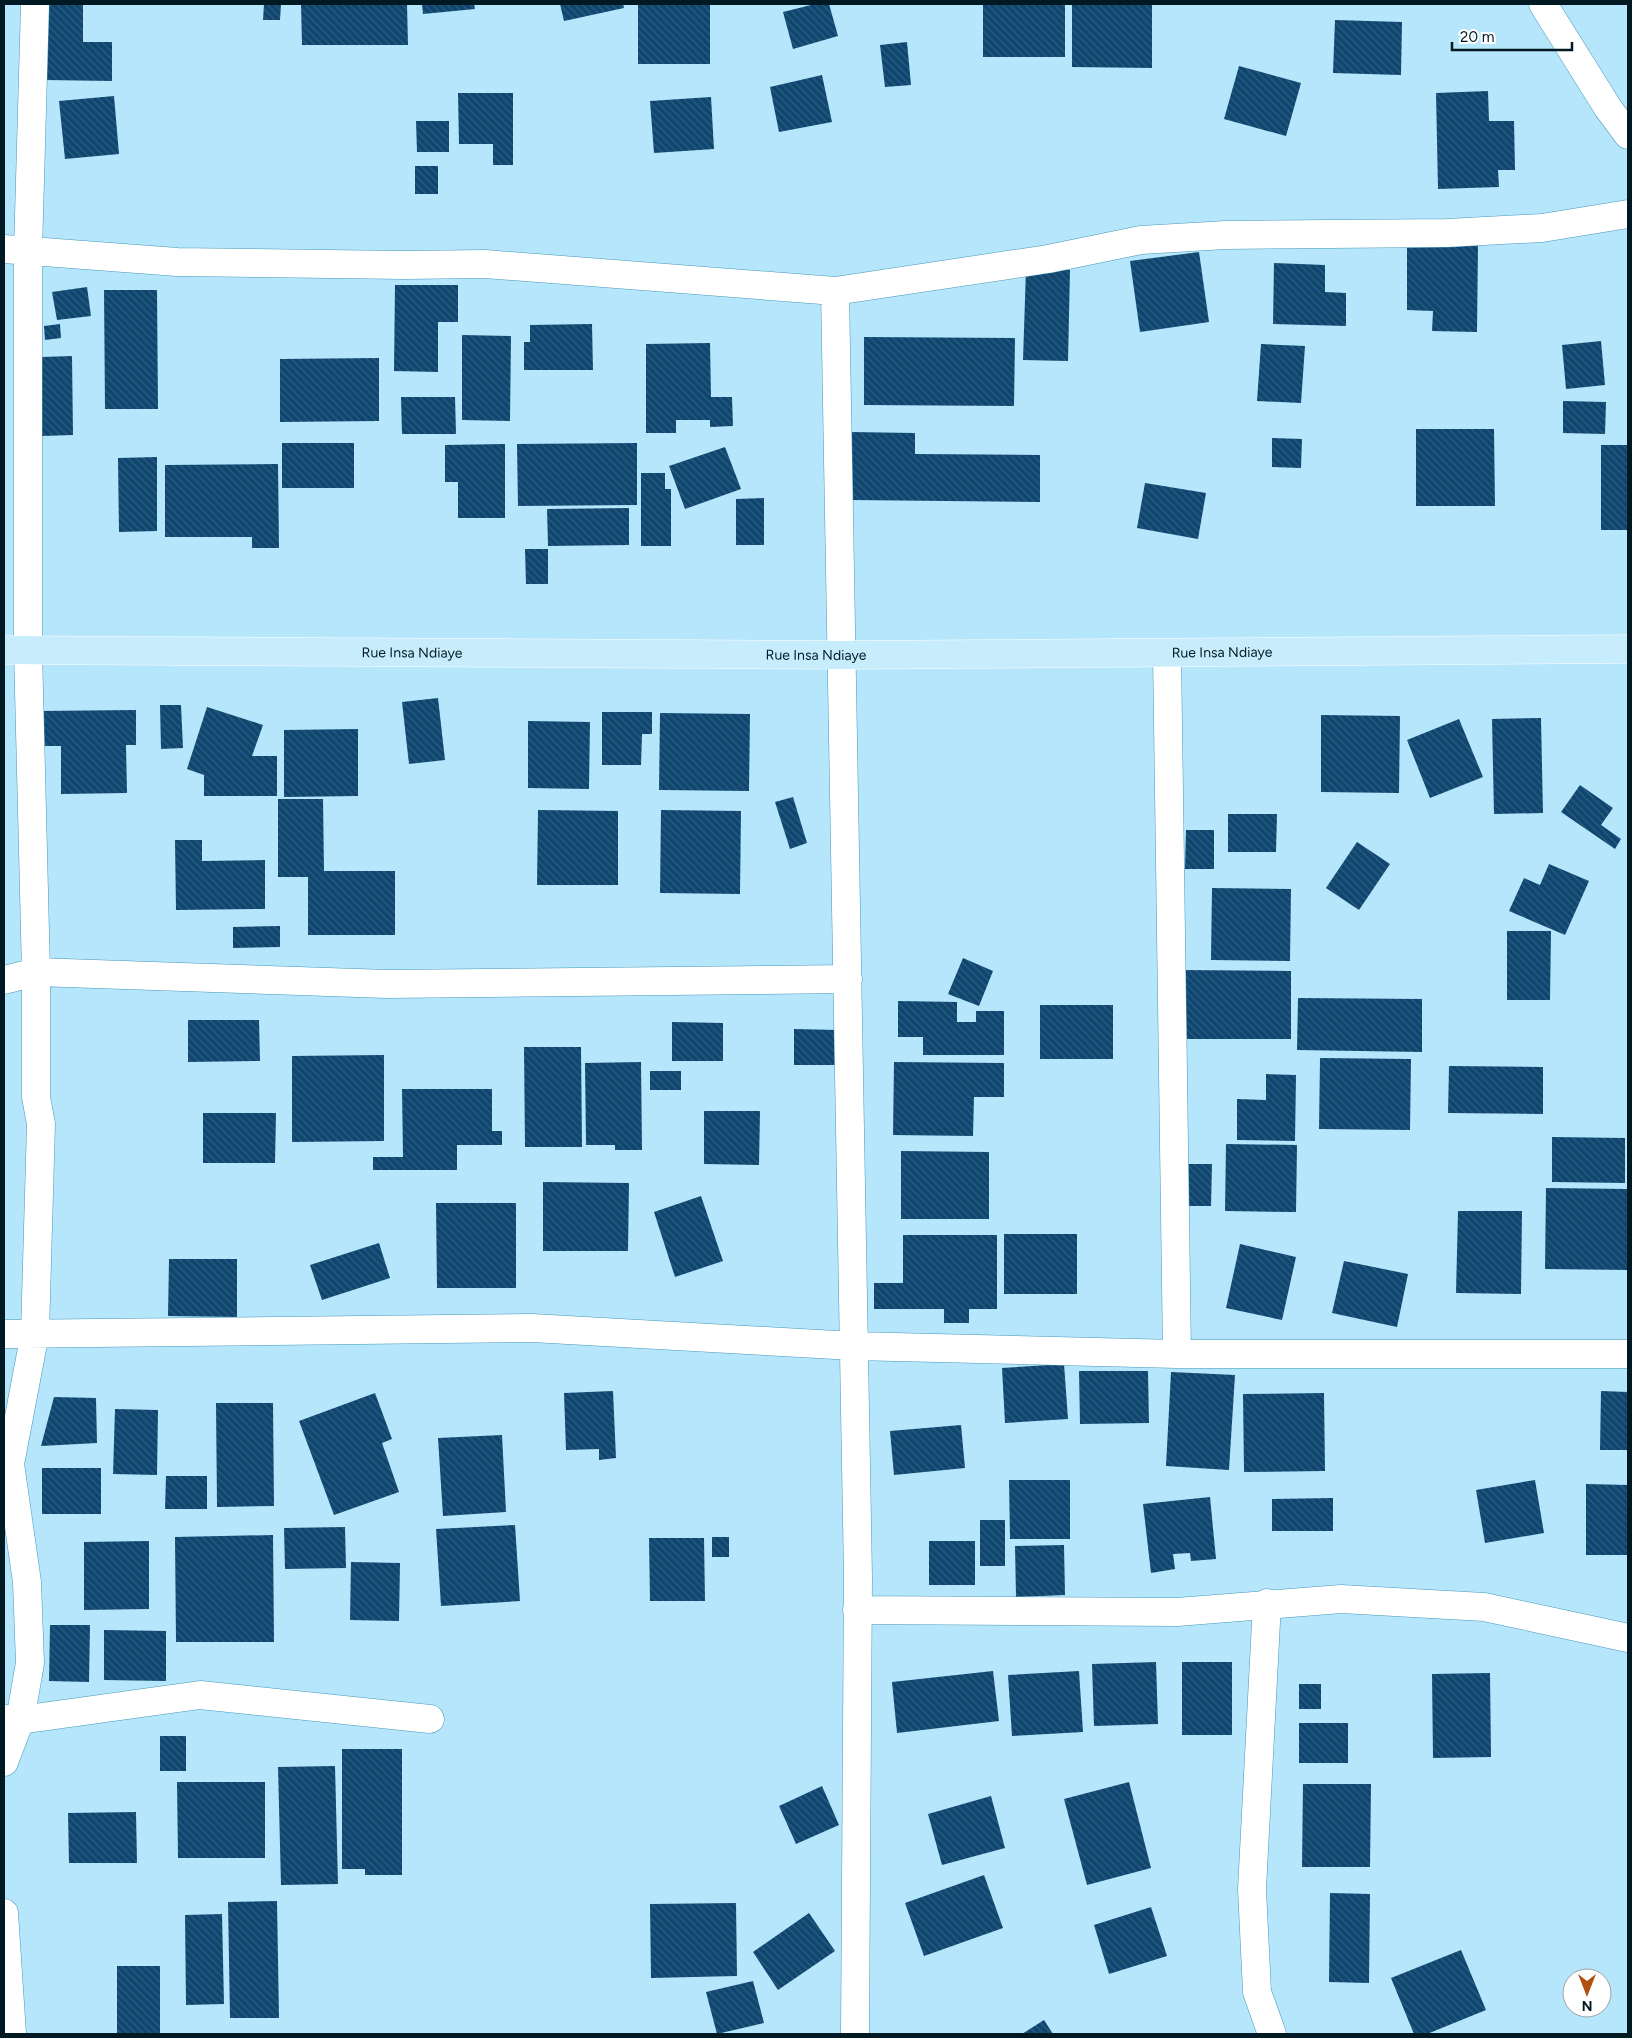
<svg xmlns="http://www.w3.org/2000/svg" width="1632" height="2038" viewBox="0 0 1632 2038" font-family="Figtree,sans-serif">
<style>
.building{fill:url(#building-back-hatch)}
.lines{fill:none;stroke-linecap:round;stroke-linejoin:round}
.minor-casing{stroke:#4499ba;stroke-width:29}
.major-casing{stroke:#fff;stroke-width:29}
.minor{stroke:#fff;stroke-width:28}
.major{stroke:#c7edfd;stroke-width:28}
.labels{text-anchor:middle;stroke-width:5;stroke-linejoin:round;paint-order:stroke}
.street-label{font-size:14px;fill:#001923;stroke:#fff}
</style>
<defs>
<pattern id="building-back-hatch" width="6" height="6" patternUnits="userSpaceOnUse" patternTransform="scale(1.25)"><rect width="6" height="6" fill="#0e4670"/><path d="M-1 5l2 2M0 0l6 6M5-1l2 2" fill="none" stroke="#2f5d7f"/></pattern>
</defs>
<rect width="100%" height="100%" fill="#b6e6fb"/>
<path class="building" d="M45,4h38v38h29v39l-67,-1z
M264,4h17l-1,16h-17z
M301,4h106l1,41h-106z
M422,4h52l1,5 -52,5z
M560,4h63l1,4 -60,13z
M638,4h72v60h-72z
M815,4h14l9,32 -45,13 -10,-37z
M983,4h82v53h-82z
M1072,4h80v64l-80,-1z
M1335,20l67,2 -1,53 -68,-2z
M907,42l4,43 -26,2 -5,-42z
M1239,66l62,17 -15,53 -62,-17z
M822,75l10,47 -53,10 -9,-45z
M1488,91l1,30h25l1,49h-17l1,17 -61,2 -2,-96z
M458,93h55v72h-20v-21h-34z
M114,96l5,58 -54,5 -6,-58z
M711,97l3,52 -60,4 -4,-52z
M416,121h33v31h-32z
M415,166h23v28h-23z
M1407,244l71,1 -1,87 -45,-1 1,-20 -26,-1z
M1199,252l10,70 -69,10 -10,-71z
M1274,263l51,2v27l21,1v33l-73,-2z
M1026,269l44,1 -2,91 -45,-1z
M395,285h63v37h-20v50l-44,-1z
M87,287l4,29 -34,4 -5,-28z
M104,290h53l1,119h-53z
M60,324l1,14 -16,2 -1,-14z
M592,324l1,46h-69v-28h6v-17z
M462,335l49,1 -1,85 -48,-1z
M864,337l151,1 -1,68 -150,-1z
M1601,341l4,44 -39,4 -4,-44z
M710,343l1,54h21l1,29 -23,1v-7h-34v13h-30v-89z
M1261,344l44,2 -4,57 -44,-2z
M72,356l1,79 -31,1v-79z
M379,358v63l-99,1v-63z
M401,397h54l1,37h-54z
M1563,401l43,1 -1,32 -42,-1z
M1416,429h78l1,77h-79z
M850,432l65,1v21l125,1v47l-190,-2z
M1272,438l30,1 -1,29 -29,-1z
M282,443h72v45h-72z
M637,443v62l-119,1 -1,-62z
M505,444v74h-47v-36h-13v-37z
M1601,445h27v85h-27z
M725,447l16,42 -56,20 -16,-43z
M157,457v74l-38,1 -1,-74z
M278,464l1,84h-27v-11h-87v-72z
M641,473h24v16h6v57h-30z
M1145,483l61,10 -8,46 -61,-11z
M764,498v47h-28v-46z
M629,508v37l-81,1 -1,-37z
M525,549h23v35h-22z
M438,698l7,62 -36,4 -7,-62z
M160,705h21l2,43 -22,1z
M207,707l56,18 -11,31h25v40h-73v-21l-17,-6z
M136,710v35h-10l1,48 -66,1v-48h-20l-1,-35z
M602,712h50v22h-10l-1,31h-39z
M660,713l90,1 -1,77 -90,-1z
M1321,715l79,1 -1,77 -78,-1z
M1541,718l2,95 -49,1 -2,-95z
M1459,719l24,58 -53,21 -23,-58z
M528,721l62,1 -1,67 -61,-1z
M358,729v67l-74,1v-67z
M1580,785l33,23 -12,17 20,14 -6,10 -54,-37z
M793,797l14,46 -17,6 -15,-47z
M278,799h45l1,72h71v64h-87v-58h-30z
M538,810l80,1v74h-81z
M661,810l80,1 -1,83 -80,-1z
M1228,814h49l-1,38h-48z
M1186,830h28v39h-29z
M175,840h27v21l63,-1v49l-89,1z
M1357,842l33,22 -31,46 -33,-22z
M1549,864l40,17 -24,54 -56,-24 15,-33 16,7z
M1212,888l79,1 -1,72 -79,-1z
M280,926v21l-47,1v-21z
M1507,931h44l-1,69h-43z
M963,958l30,13 -14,35 -31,-12z
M1179,970l112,1v68h-112z
M1298,998l124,1v53l-125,-2z
M898,1001l59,1v20h19v-11h28v44h-81v-18h-25z
M1040,1005h73v54h-73z
M188,1020h71l1,41 -72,1z
M672,1022l51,1v38h-51z
M794,1029l44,1v35h-44z
M524,1047h57l1,100h-57z
M384,1055v86l-92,1v-86z
M1320,1058l91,1 -1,71 -91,-1z
M641,1062l1,88h-27v-5h-29l-1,-82z
M894,1062l110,1v34h-30l-1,39 -80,-1z
M1449,1066l94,1v47l-95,-1z
M650,1071h31v19h-31z
M1266,1074l30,1 -1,66 -58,-1v-41l29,1z
M402,1089h90v42h10v14h-45v25h-84v-13h30z
M704,1111h56l-1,54 -55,-1z
M203,1113h73l-1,50h-72z
M1552,1137l73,1v45l-73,-1z
M1226,1144l71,1 -1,67 -71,-1z
M901,1151l88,1v67h-88z
M1181,1164h31l-1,42h-31z
M543,1182l86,1 -1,68h-85z
M1546,1188l82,1v81l-83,-1z
M701,1196l22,65 -48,16 -21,-65z
M436,1203h80v85h-79z
M1458,1211h64l-1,83 -65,-1z
M1004,1234h73v60h-73z
M903,1235h94v74h-28v14h-25v-14h-70v-26h29z
M379,1243l11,35 -68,22 -12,-35z
M1240,1244l56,13 -14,63 -56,-12z
M169,1259h68v58l-69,-1z
M1344,1261l64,13 -11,53 -65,-14z
M1064,1364l4,55 -63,4 -3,-55z
M1079,1371h69l1,52 -69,1z
M1171,1372l64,3 -6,95 -63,-4z
M613,1391l3,67 -17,2v-11l-33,1 -2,-57z
M1601,1391l27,1v58h-28z
M375,1393l17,46 -10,4 17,49 -65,23 -35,-94z
M1324,1393l1,78 -81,1 -1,-78z
M54,1397l42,1 1,45 -56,3z
M216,1403h57l1,103 -57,1z
M115,1409l43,1 -1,65 -44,-1z
M961,1425l4,43 -71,7 -4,-44z
M502,1435l4,77 -63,4 -5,-78z
M42,1468h59v46h-59z
M166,1476h41v33h-42z
M1009,1480h61v59h-60z
M1535,1480l9,53 -59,10 -9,-53z
M1586,1484l42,1v70h-42z
M1210,1497l6,62 -25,2 -1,-8 -17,1 2,15 -24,4 -8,-69z
M1333,1498v33h-61v-32z
M980,1520h25v46h-25z
M515,1525l5,76 -79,5 -5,-77z
M345,1527l1,41 -61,1 -1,-41z
M273,1535l1,107h-98l-1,-105z
M712,1537h17v20h-17z
M649,1538h55l1,63h-55z
M149,1541v68l-65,1v-68z
M929,1541h46v44h-46z
M1064,1545l1,50 -49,2 -1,-51z
M351,1562l49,1 -1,58 -49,-1z
M50,1625h40l-1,57 -40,-1z
M104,1630l62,1v50l-62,-1z
M1156,1662l2,62 -64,2 -2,-62z
M1182,1662h50v73h-50z
M993,1671l6,50 -102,12 -5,-51z
M1079,1671l4,61 -71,4 -4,-61z
M1490,1673l1,84 -58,1 -1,-84z
M1299,1684h22v25h-22z
M1299,1723h49v40h-49z
M160,1736h26v35h-26z
M342,1749h60v126h-37v-6h-23z
M335,1766l3,118 -57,1 -3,-118z
M177,1782h88v76h-87z
M1129,1782l22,86 -64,17 -23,-86z
M1303,1784h68l-1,83h-68z
M822,1786l17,39 -43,19 -17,-38z
M991,1796l14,52 -63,17 -14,-51z
M136,1812l1,51h-68l-1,-50z
M984,1875l19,53 -79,28 -19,-53z
M1330,1893l40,1 -1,89 -40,-1z
M277,1901l2,117h-49l-2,-116z
M736,1903l1,73 -86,2 -1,-74z
M1151,1907l16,49 -58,18 -15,-49z
M809,1913l26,38 -57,39 -25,-38z
M222,1914l2,90 -38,1 -1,-90z
M1461,1950l25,60 -59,24h-13l-23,-56z
M117,1966h43v68h-43z
M753,1981l11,42 -47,11 -11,-42z
M1044,2020l9,14h-31z"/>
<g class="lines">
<defs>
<path id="minor" d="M1543,4l65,104 20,27
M4,249l173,13 227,3 81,-1 350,27
M1167,653l10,701
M4,980l32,-8 351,12 461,-5
M4,1334l528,-6 322,18 323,8h451
M1267,1603l-15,286 5,103 15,42
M857,1610l320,2 164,-13 143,8 144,31
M4,1719l16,1 180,-25 230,24
M4,1762l16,-42 10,-57 -3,-81 -17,-118 25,-131 6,-209 -5,-27v-125l-8,-322v-399l7,-247
M4,1913l8,121
M855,2034l3,-457 -23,-1286 213,-32 93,-19 85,-5 221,-2 95,-5 86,-14"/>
<g id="major">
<path id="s1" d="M4,650l838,5 786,-6"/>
</g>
</defs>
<use href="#minor" class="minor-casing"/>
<use href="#major" class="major-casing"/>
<use href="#minor" class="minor"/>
<use href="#major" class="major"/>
</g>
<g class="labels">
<g class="street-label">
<text dy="5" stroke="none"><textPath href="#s1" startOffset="408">Rue Insa Ndiaye</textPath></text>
<text dy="5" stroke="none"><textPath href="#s1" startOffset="1218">Rue Insa Ndiaye</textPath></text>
<text dy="5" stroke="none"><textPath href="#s1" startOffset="812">Rue Insa Ndiaye</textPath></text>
</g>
</g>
<rect width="1632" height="2038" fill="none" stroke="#001923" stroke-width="10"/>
<g transform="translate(1587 1993) rotate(180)"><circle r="24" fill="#ffffff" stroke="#99a3a7"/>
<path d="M0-4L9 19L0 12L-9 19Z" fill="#b04f10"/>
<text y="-8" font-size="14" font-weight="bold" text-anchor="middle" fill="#001923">N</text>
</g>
<path d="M1452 42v8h120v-8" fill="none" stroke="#001923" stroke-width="2.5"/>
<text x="1460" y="42" font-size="15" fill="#001923" stroke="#ffffff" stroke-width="4" paint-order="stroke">20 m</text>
</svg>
